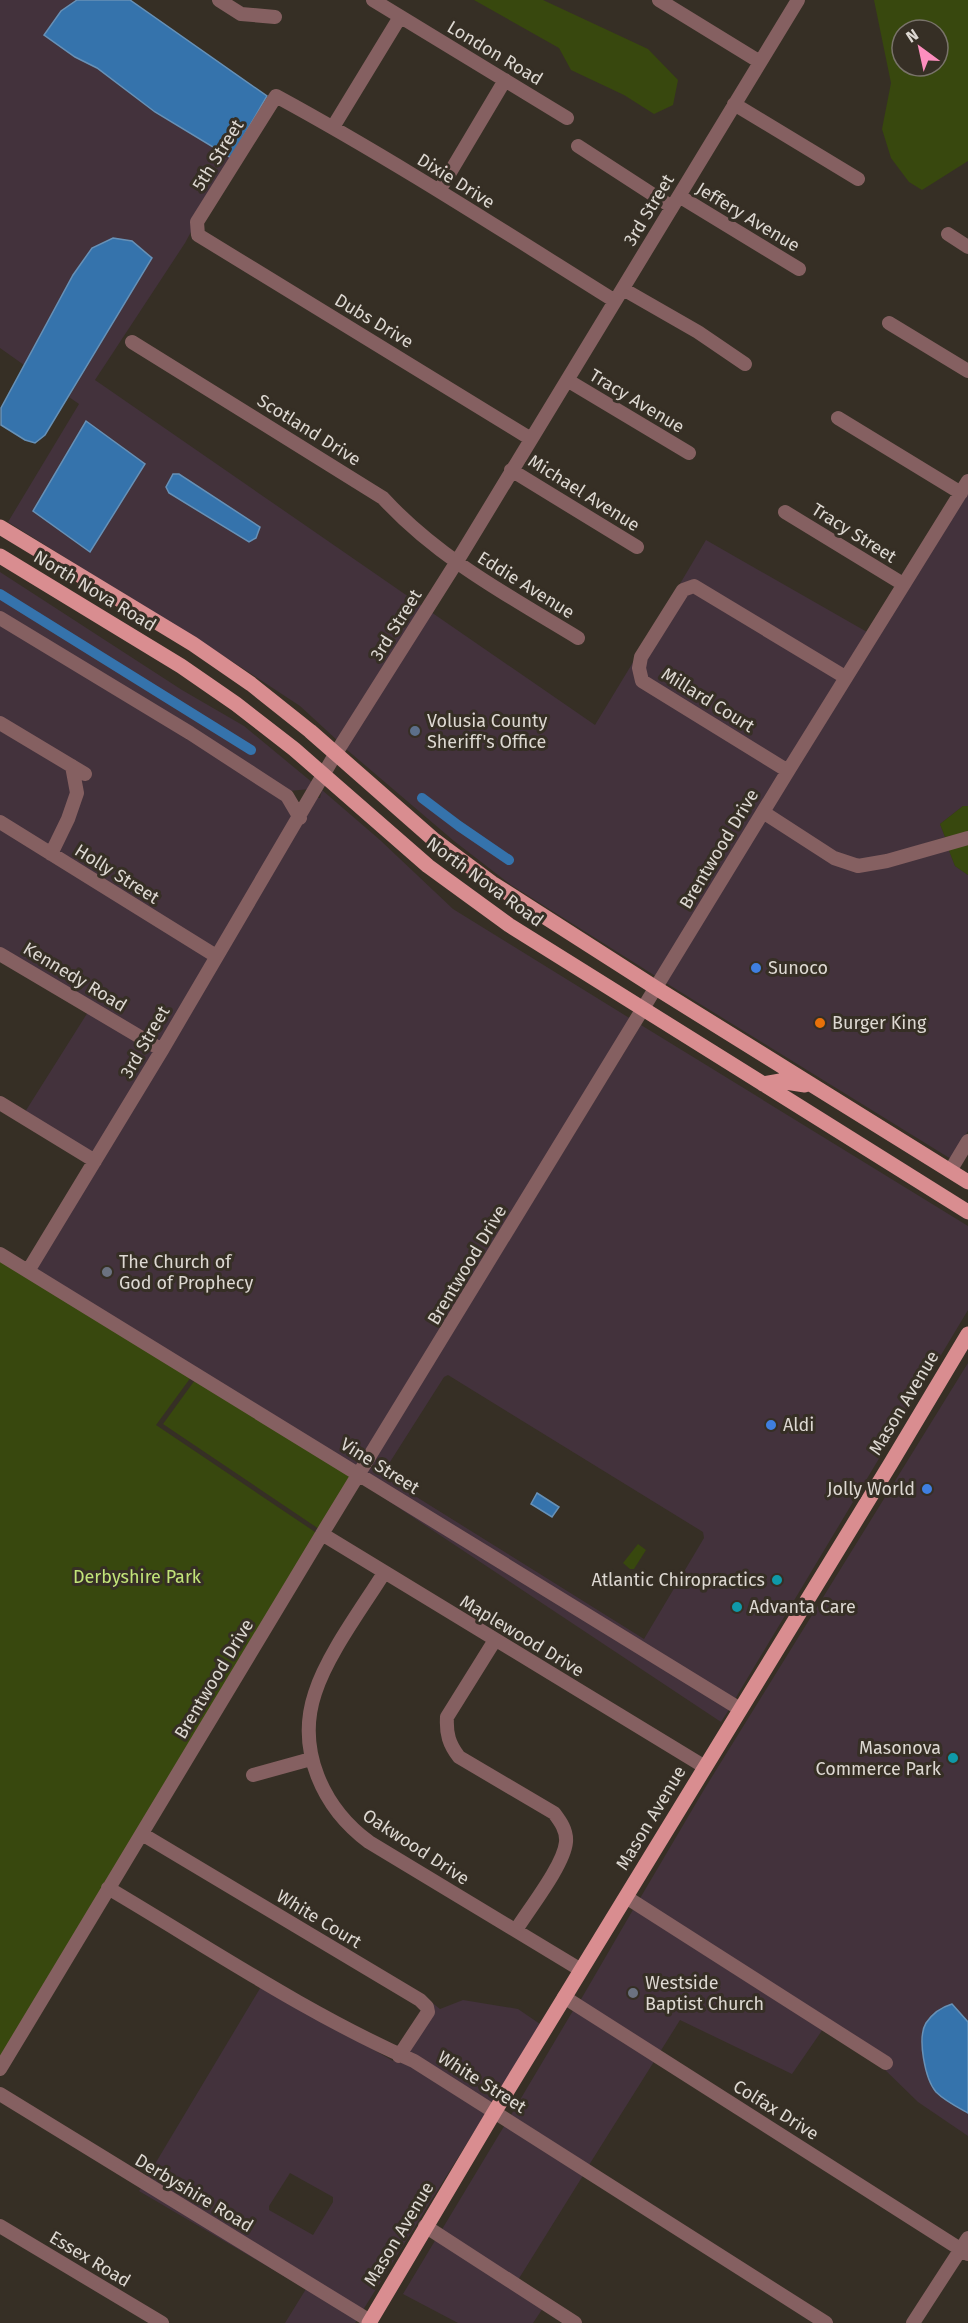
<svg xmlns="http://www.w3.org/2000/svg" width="968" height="2323" viewBox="0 0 968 2323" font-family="'Fira Sans',sans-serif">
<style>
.commercial{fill:#43323c;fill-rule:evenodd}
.green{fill:#38480e;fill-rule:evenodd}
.water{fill:#3573ac;stroke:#6791b7;stroke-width:1.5}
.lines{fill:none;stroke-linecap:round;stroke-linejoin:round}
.canal{stroke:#3573ac;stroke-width:10}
.minor{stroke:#856061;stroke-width:14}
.major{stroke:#d98d90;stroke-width:15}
.service-dot{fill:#5c6f8a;stroke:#362f25;stroke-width:2}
.shop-dot{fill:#3f7fe0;stroke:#362f25;stroke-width:2}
.food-dot{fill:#e8710a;stroke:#362f25;stroke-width:2}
.worship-dot{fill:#6b7280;stroke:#362f25;stroke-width:2}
.culture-dot{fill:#0f9aa8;stroke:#362f25;stroke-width:2}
.labels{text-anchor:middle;stroke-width:6;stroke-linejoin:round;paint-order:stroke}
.street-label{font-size:18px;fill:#ddd8d2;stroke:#362f25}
.poi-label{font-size:18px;fill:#ddd8d2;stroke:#362f25;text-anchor:start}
.park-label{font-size:18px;fill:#c2e479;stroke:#362f25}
</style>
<rect width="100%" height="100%" fill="#362f25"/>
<path class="commercial" d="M0,0h77l-32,35 30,22 22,11 58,44 76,46 -46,85 -90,137 327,226 -84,135 -38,-35 -67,-44 -225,-140 71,-118 -10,-7 83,-139 -79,17 -49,90 -24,-17z
M968,492v314h-5l-23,18 5,13 -60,19 -27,4 -22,-7 -66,-43z
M706,540l161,92 -24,38 -147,-89 -31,28z
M0,572l182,118 62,36 69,57 -3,6 -21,2 -289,-179z
M694,591l144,87 -52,86 -140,-87 -2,-8 2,-10 41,-65z
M431,612l164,113 40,-66 -1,10 147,103 -124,205 -146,-92 -57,-44 -108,-92z
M0,623l74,44 208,132 12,18 -80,132 -214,-133v-87l87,52 5,-9 -92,-55z
M322,790l58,50 73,69 178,110 -274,448 -322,-197 268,-448 3,-1 -1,-2 12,-21h3z
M765,819l92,52 91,-23 7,18 13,9v256l-17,28 -285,-176z
M0,828l209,130 -49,85 -160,-95z
M88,1012l67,40 -62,102 -68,-42z
M641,1025l327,201v84l-233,389 -369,-226zM448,1375l255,157 1,6 -60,101 -261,-163v-3l61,-96z
M968,1363v659l-16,-18 -30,34 4,33 4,11 6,9 9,8 23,14v23l-50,-34 -38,-37 8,5 4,-8 -253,-162 66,-112z
M360,1482l370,226 -9,14z
M634,1908l189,121 -31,45 -112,-54 -20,32 -80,-51z
M262,1985l131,76 2,-2 5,4h6l81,48 -124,199 -217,-131zM290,2173l43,24v5l-20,33 -44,-25v-4z
M463,2000l55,9 22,15 -48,79 -85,-50 23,-52 10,8z
M574,2009l81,51 -66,105 -78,-50z
M506,2123l78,51 -66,106 -77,-49z
M141,2188l217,131 -3,4h-70l21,-34 -167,-98z
M436,2239l107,69 -10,15h-75l-55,-29z"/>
<path class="green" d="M474,0h69l105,49 30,31 -5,25 -19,9 -30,-19 -53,-25 -12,-22z
M874,0h94v161l-46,29 -13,-8 -18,-24 -9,-29 9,-46zM902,30h36v36h-36z
M963,806h5v26l-23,5 -5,-13z
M968,843v32l-13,-9 -7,-18z
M0,1254l194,119 -38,52 165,111 -321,533z
M195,1380l156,97 -32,52 -156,-105z
M638,1544l8,6 -12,19h-4l-7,-6z"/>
<path class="water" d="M77,0h53l137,96 -36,62 -76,-46 -58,-44 -22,-11 -31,-22 17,-24z
M113,238l19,3 20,17 -107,177 -10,8 -10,-3 -24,-15v-17l72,-133 19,-27z
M86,421l59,43 -55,88 -57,-41z
M173,474h6l81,53 -4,11 -7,4 -80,-49 -3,-6z
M537,1493l22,14 -7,10 -21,-13z
M952,2004l16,18v91c-11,-6 -23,-12 -32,-21 -11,-13 -19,-54 -10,-69 6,-9 16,-16 26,-19z"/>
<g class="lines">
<path class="canal" d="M0,594l251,156
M422,798l37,28 50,34"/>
<path class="minor" d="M219,0l22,14 34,3
M373,0l194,118
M659,0l101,62
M734,104l124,75
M333,127l67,-110
M578,146l94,61
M439,191l66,-111
M679,196l120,73
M948,234l20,13
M623,289l75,43 47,32
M889,323l79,48
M132,342l251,156c55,60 126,98 195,140
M567,380l122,73
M838,418l123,75
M531,439l-333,-204 -1,-13 79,-126c116,63 227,135 339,205
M511,470l126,77
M785,512l118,72
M0,618l190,115 97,63 13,22
M0,723l85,51
M788,771l-146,-90 -3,-13 2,-11 42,-67 11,-4 151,91
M763,812l71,46 24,8 29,-5 81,-23
M0,822l216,134
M51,854l17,-35 9,-26 -5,-27
M0,954l162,96
M0,1103l95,58
M950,1171l18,-30
M0,1254l740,455
M28,1271l134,-221 174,-297 120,-190 342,-563
M322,1534l383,233
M384,1573c-22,35 -57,82 -69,120 -19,57 8,115 54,149l212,128
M495,1640l-48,77c-1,17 2,27 12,40l95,56c6,8 13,17 12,29 -2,23 -37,67 -50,88
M253,1775l58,-16
M142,1834l278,166 7,7 1,5 -29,44
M108,1888c100,59 201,127 306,173l412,262
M626,1897l260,166
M564,1997l404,257
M0,2069l322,-535 466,-763 180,-290
M0,2094l370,227
M0,2226l162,97
M425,2226l150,97
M913,2323l55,-85"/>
<path class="major" d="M0,527l193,117 58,40 59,47 123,108 59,44 164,105 312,194
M0,556l181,110 55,38 58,45 134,117 81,59 459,287
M763,1084l16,-3 26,4
M369,2323l126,-212 396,-648 77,-129"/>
</g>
<circle class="service-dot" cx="415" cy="731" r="6"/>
<g class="shop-dot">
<circle cx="756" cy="968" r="6"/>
<circle cx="771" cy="1425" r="6"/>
<circle cx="927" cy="1489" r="6"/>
</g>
<circle class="food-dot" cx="820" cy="1023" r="6"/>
<g class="worship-dot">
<circle cx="107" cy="1272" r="6"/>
<circle cx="633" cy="1993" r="6"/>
</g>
<g class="culture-dot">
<circle cx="777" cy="1580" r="6"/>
<circle cx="737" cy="1607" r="6"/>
<circle cx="953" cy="1758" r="6"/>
</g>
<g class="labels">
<g class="street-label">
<text transform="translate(495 53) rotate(31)" y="6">London Road</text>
<text transform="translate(218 155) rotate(-58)" y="6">5th Street</text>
<text transform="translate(456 181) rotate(32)" y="6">Dixie Drive</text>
<text transform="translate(649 210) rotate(-59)" y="6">3rd Street</text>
<text transform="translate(748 217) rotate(31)" y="6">Jeffery Avenue</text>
<text transform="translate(374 321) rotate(31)" y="6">Dubs Drive</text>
<text transform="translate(637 401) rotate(31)" y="6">Tracy Avenue</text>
<text transform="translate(309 430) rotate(32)" y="6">Scotland Drive</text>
<text transform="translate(584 493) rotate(32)" y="6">Michael Avenue</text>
<text transform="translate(854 533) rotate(32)" y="6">Tracy Street</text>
<text transform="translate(526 585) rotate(32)" y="6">Eddie Avenue</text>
<text transform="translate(95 591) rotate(31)" y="6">North Nova Road</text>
<text transform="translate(396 625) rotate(-58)" y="6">3rd Street</text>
<text transform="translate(708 700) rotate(32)" y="6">Millard Court</text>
<text transform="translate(719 849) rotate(-59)" y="6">Brentwood Drive</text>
<text transform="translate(117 874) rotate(32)" y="6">Holly Street</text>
<text transform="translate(485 882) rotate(36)" y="6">North Nova Road</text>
<text transform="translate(75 977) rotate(31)" y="6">Kennedy Road</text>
<text transform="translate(145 1042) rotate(-60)" y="6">3rd Street</text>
<text transform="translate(467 1265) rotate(-59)" y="6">Brentwood Drive</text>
<text transform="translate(904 1403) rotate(-59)" y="6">Mason Avenue</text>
<text transform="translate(380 1466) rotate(32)" y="6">Vine Street</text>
<text transform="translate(522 1636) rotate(31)" y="6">Maplewood Drive</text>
<text transform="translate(214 1679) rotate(-59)" y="6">Brentwood Drive</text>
<text transform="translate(651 1818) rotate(-59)" y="6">Mason Avenue</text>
<text transform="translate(416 1847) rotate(33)" y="6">Oakwood Drive</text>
<text transform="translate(319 1919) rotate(31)" y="6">White Court</text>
<text transform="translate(482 2082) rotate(32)" y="6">White Street</text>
<text transform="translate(776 2110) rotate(32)" y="6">Colfax Drive</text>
<text transform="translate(194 2193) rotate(31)" y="6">Derbyshire Road</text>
<text transform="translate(399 2234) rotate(-59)" y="6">Mason Avenue</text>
<text transform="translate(90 2259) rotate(31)" y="6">Essex Road</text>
</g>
<g class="poi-label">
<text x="427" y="727">Volusia County<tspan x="427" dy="21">Sheriff's Office</tspan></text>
<text x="768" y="974">Sunoco</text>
<text x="832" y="1029">Burger King</text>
<text x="119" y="1268">The Church of<tspan x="119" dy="21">God of Prophecy</tspan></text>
<text x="783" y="1431">Aldi</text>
<text x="915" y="1495" text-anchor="end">Jolly World</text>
<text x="765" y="1586" text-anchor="end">Atlantic Chiropractics</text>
<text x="749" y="1613">Advanta Care</text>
<text x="941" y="1754" text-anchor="end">Masonova<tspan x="941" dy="21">Commerce Park</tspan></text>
<text x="645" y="1989">Westside<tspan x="645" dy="21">Baptist Church</tspan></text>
</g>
<g class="park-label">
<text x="137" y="1583">Derbyshire Park</text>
</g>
</g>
<g transform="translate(920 48) rotate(327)"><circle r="28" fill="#362f25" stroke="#79736a" stroke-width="1.5"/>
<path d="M0-4.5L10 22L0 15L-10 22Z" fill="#fd8ebe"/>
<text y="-9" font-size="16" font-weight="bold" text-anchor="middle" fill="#ddd8d2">N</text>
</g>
</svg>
